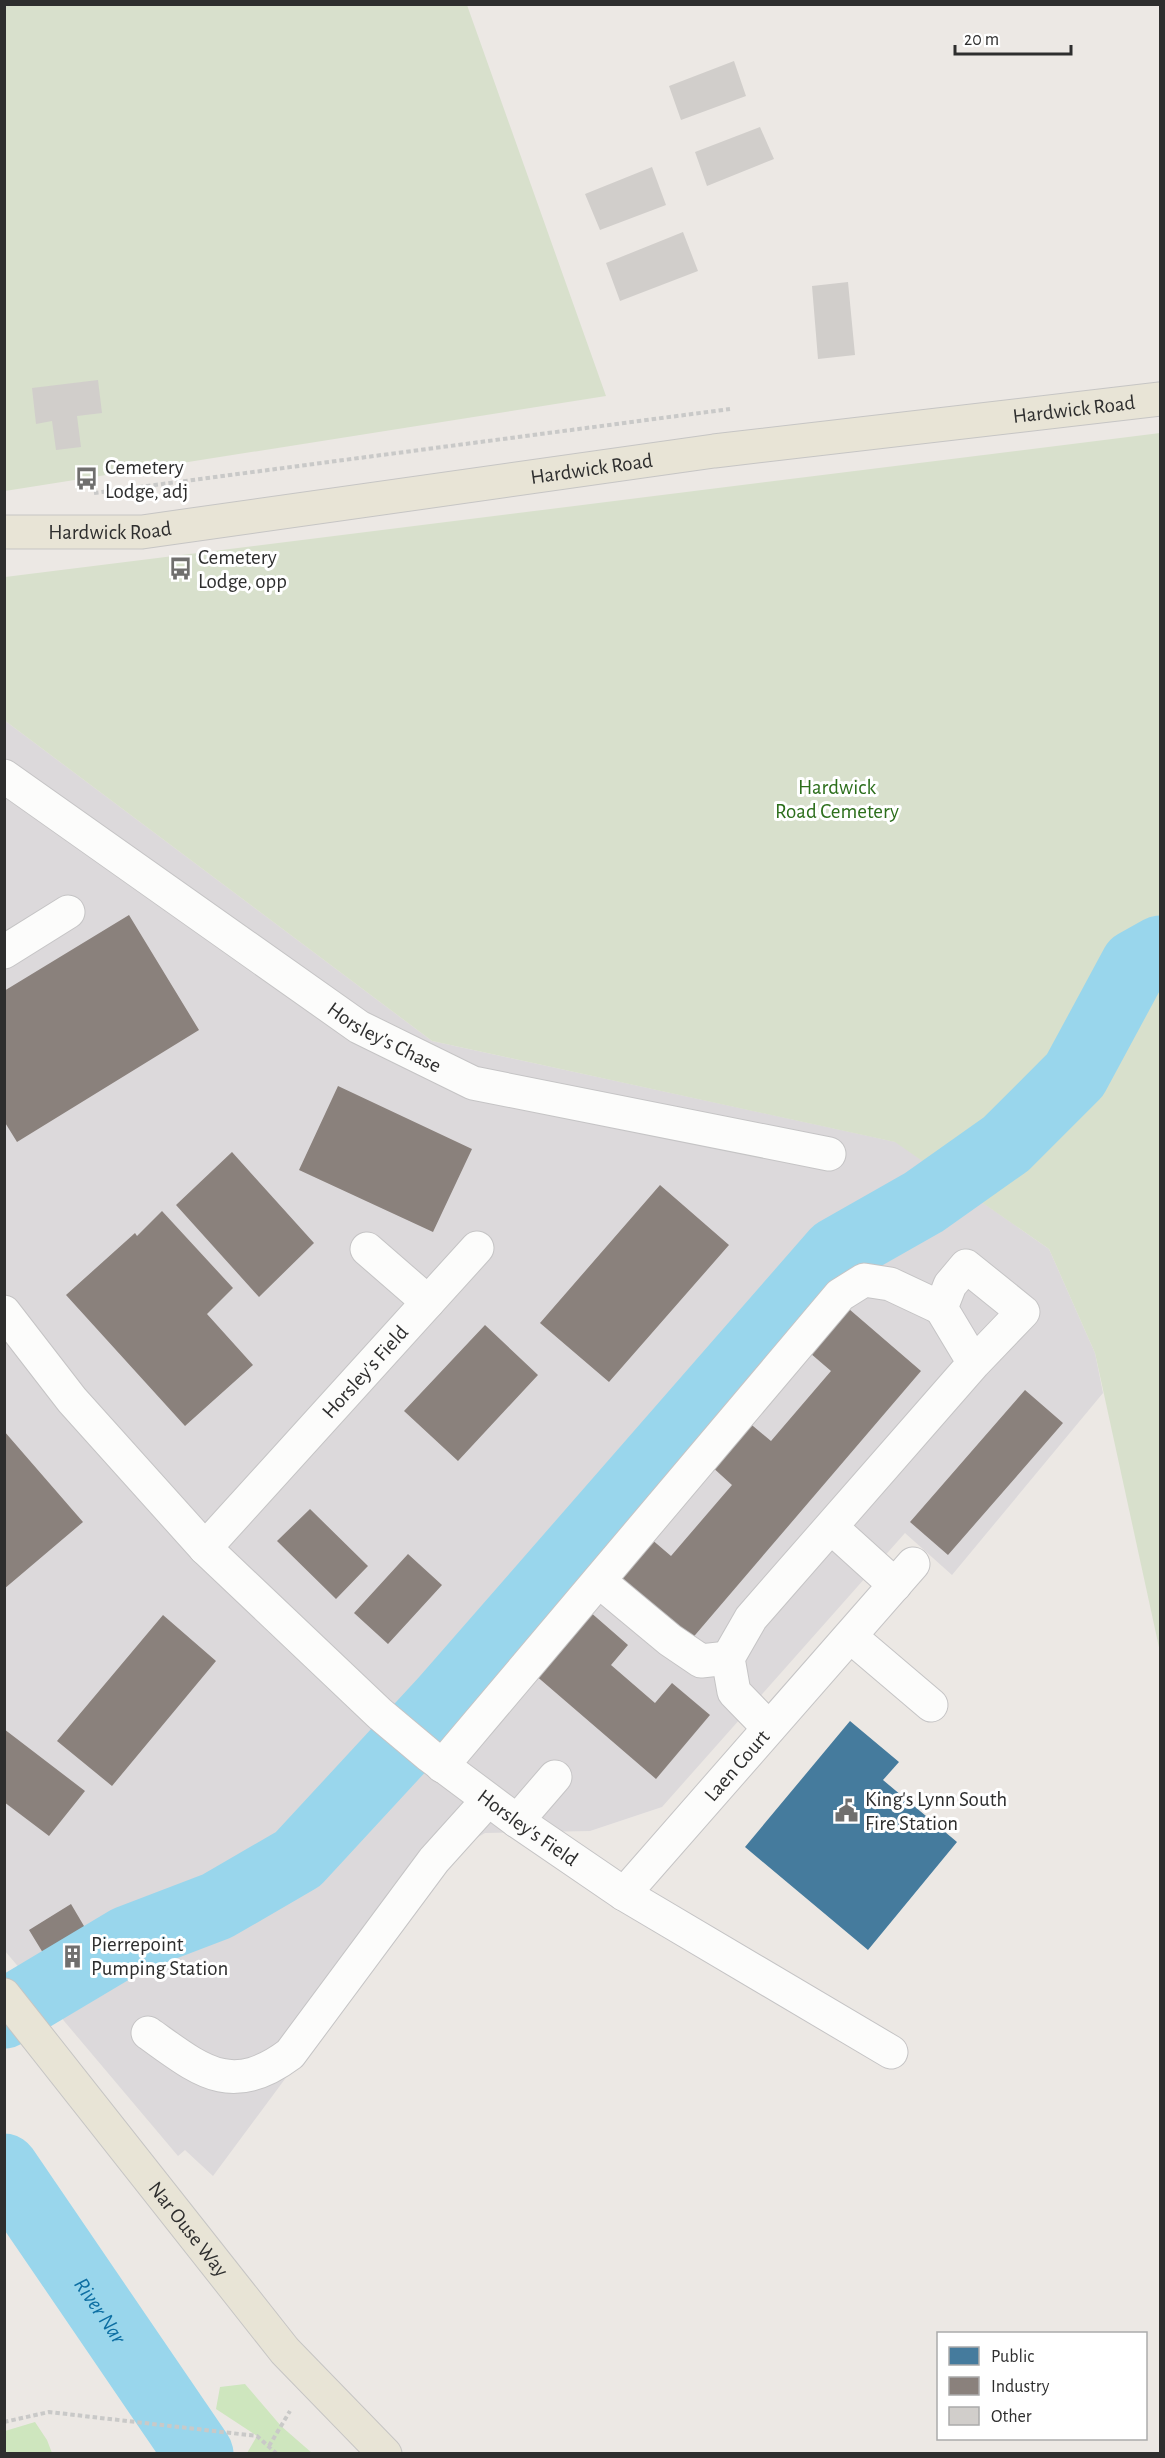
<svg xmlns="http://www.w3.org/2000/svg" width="1165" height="2458" viewBox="0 0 1165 2458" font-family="'Alegreya Sans',sans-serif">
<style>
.industrial{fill:#dcd9db}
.green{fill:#cee6be}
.cemetery{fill:#d8e0cc}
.public{fill:#457b9d}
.industry{fill:#8a817c}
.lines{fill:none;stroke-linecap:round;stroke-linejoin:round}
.river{stroke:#99d6ec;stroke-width:69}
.building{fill:#d1cecb}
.minor-casing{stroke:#c5c4c5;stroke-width:35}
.major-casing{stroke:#c6c5c4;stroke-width:35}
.path{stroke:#c9c9c8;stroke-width:4;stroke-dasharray:4.5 3;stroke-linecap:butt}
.minor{stroke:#fcfcfb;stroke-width:33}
.major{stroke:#e8e4d6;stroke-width:33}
.labels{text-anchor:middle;stroke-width:6;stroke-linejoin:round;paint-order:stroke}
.street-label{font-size:21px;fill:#2e2e2e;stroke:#fff}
.poi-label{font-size:21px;fill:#2e2e2e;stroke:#fff;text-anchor:start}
.park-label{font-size:21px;fill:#2c6e1b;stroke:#fff}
.water-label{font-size:22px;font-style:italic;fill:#0d6fa3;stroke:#fff}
</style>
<rect width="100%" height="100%" fill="#ece8e4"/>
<path class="industrial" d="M4,720l428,321 464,101 153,107 46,104 8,40 -151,182 -47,-42 -243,274 -72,24 -105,2 -31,18 -241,325 -28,-26 -7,6 -173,-205z"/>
<path class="green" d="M245,2384l36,42 31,27h-65l10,-17 -41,-27 4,-22z
M35,2422l12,18 5,13h-47v-22z"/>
<path class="cemetery" d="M5,5h462l139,391 -601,95z
M1160,433v1219l-65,-299 -46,-104 -154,-107 -463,-101 -428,-321 1,-143z"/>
<path class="public" d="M850,1721l49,41 -16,18 74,62 -89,108 -123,-103z"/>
<path class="industry" d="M129,915l70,115 -182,112 -13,-21v-130z
M338,1086l134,63 -39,83 -134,-62z
M232,1152l82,91 -55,54 -83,-92z
M660,1185l69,60 -120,137 -69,-59z
M162,1211l71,77 -26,26 46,51 -68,61 -119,-131 69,-62 2,3z
M849,1309l72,62 -231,270 -74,-64 34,-39 21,18 61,-71 -22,-20 37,-44 24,20 60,-70 -21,-18z
M485,1325l53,50 -80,86 -54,-50z
M1025,1390l38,33 -115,132 -38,-33z
M4,1431l79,91 -79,67z
M310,1509l58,57 -32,33 -59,-58z
M408,1554l34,31 -54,59 -34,-31z
M589,1611l39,34 -17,20 44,38 17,-20 38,32 -54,64 -122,-105z
M163,1615l53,46 -104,125 -55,-45z
M4,1729l81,62 -36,45 -45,-34z
M71,1904l46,78 -41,25 -47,-77z"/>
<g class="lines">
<g class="river">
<path d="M4,2014l124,-74 89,-34 81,-47 146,-158 392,-449 88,-50 82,-58 69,-69 60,-111 25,-14"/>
<path id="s1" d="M4,2168l195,286"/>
</g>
</g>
<path class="building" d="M734,61l12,35 -65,24 -12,-34z
M760,127l14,32 -67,27 -12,-34z
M652,167l14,38 -66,25 -15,-36z
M683,232l15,39 -78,30 -14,-38z
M848,282l7,73 -37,4 -6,-73z
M98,380l4,33 -25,3 4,31 -25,3 -4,-29 -16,3 -4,-36z"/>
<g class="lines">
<defs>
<g id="minor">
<path id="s2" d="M4,776l355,251 114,56 356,71"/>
<path d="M4,952l64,-40"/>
<path d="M367,1249l61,53"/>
<path id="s3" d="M4,1312l68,88 133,148 175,166 50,42 87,65 107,73 267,158"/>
<path d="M832,1528l63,57"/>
<path id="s4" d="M205,1548l272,-300"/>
<path d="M599,1581l71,59 31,21 27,-3"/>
<path d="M851,1637l80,68"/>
<path d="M769,1728l-35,-36 -6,-34 23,-40 223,-255 49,-51 -57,-46 -16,19 -9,23 33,55"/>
<path d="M442,1766l398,-471 24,-15 26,4 51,24"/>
<path d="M517,1821l38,-44"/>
<path id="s5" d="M624,1894l289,-330"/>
<path d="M148,2033c51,36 82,66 142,21l144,-194 54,-60"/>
</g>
<g id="major">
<path id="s6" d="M4,532h138l572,-81 446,-52"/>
<path id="s7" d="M4,1995l281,356 100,103"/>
</g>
</defs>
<use href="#minor" class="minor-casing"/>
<use href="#major" class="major-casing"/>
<path class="path" d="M94,493l636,-84
M4,2422l45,-10 208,24 20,18
M269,2446l21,-35"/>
<use href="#minor" class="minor"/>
<use href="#major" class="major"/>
</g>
<defs>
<symbol id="bus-bare" viewBox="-9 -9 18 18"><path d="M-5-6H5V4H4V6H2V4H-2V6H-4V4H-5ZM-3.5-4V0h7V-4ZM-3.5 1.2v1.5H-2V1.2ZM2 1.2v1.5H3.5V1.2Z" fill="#706f6e" stroke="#fff" stroke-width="2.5" paint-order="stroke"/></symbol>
<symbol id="civic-bare" viewBox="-9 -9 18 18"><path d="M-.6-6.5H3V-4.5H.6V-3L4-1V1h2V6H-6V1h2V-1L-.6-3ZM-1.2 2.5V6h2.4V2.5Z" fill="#706f6e" stroke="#fff" stroke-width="2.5" paint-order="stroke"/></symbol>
<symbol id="building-bare" viewBox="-9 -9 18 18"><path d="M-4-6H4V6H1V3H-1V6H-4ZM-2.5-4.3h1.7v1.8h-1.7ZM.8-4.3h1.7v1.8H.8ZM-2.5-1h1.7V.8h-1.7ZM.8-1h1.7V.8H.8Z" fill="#706f6e" stroke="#fff" stroke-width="2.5" paint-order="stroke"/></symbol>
</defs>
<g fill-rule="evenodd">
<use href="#bus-bare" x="70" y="462" width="33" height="33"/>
<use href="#bus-bare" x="164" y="552" width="33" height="33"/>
<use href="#civic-bare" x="830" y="1794" width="33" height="33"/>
<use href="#building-bare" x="56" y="1940" width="33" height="33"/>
</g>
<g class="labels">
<g class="street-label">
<text dy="7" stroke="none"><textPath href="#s6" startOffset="1078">Hardwick Road</textPath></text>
<text dy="7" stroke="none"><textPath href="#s6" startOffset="592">Hardwick Road</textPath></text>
<text dy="7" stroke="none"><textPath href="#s6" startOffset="106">Hardwick Road</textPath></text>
<text dy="7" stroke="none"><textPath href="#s2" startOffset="462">Horsley's Chase</textPath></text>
<text dy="7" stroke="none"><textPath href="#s4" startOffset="238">Horsley's Field</textPath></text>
<text dy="7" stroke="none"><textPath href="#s5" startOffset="171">Laen Court</textPath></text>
<text dy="7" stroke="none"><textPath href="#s3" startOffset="738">Horsley's Field</textPath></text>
<text dy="7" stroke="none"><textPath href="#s7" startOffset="298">Nar Ouse Way</textPath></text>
</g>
<g class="poi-label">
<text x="105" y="474">Cemetery<tspan x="105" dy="24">Lodge, adj</tspan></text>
<text x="198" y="564">Cemetery<tspan x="198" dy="24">Lodge, opp</tspan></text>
<text x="865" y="1806">King's Lynn South<tspan x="865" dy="24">Fire Station</tspan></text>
<text x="91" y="1951">Pierrepoint<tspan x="91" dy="24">Pumping Station</tspan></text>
</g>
<g class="park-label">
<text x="837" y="794">Hardwick<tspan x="837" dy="24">Road Cemetery</tspan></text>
</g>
<g class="water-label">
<text dy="8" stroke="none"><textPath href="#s1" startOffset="172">River Nar</textPath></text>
</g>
</g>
<rect width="1165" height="2458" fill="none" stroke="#2e2e2e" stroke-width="12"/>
<rect x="937" y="2332" width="210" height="108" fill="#ffffff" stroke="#ababab" stroke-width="1.5"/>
<rect x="949" y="2347" width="30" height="18" fill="#457b9d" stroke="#ababab" stroke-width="1.5"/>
<text x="991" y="2362" font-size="18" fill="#2e2e2e">Public</text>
<rect x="949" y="2377" width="30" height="18" fill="#8a817c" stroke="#ababab" stroke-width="1.5"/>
<text x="991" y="2392" font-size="18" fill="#2e2e2e">Industry</text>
<rect x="949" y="2407" width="30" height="18" fill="#d1cecb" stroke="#ababab" stroke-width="1.5"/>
<text x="991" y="2422" font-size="18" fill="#2e2e2e">Other</text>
<path d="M955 45v9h116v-9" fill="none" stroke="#2e2e2e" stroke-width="3"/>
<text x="964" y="45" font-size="18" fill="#2e2e2e" stroke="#ffffff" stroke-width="4.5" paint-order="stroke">20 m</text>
</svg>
